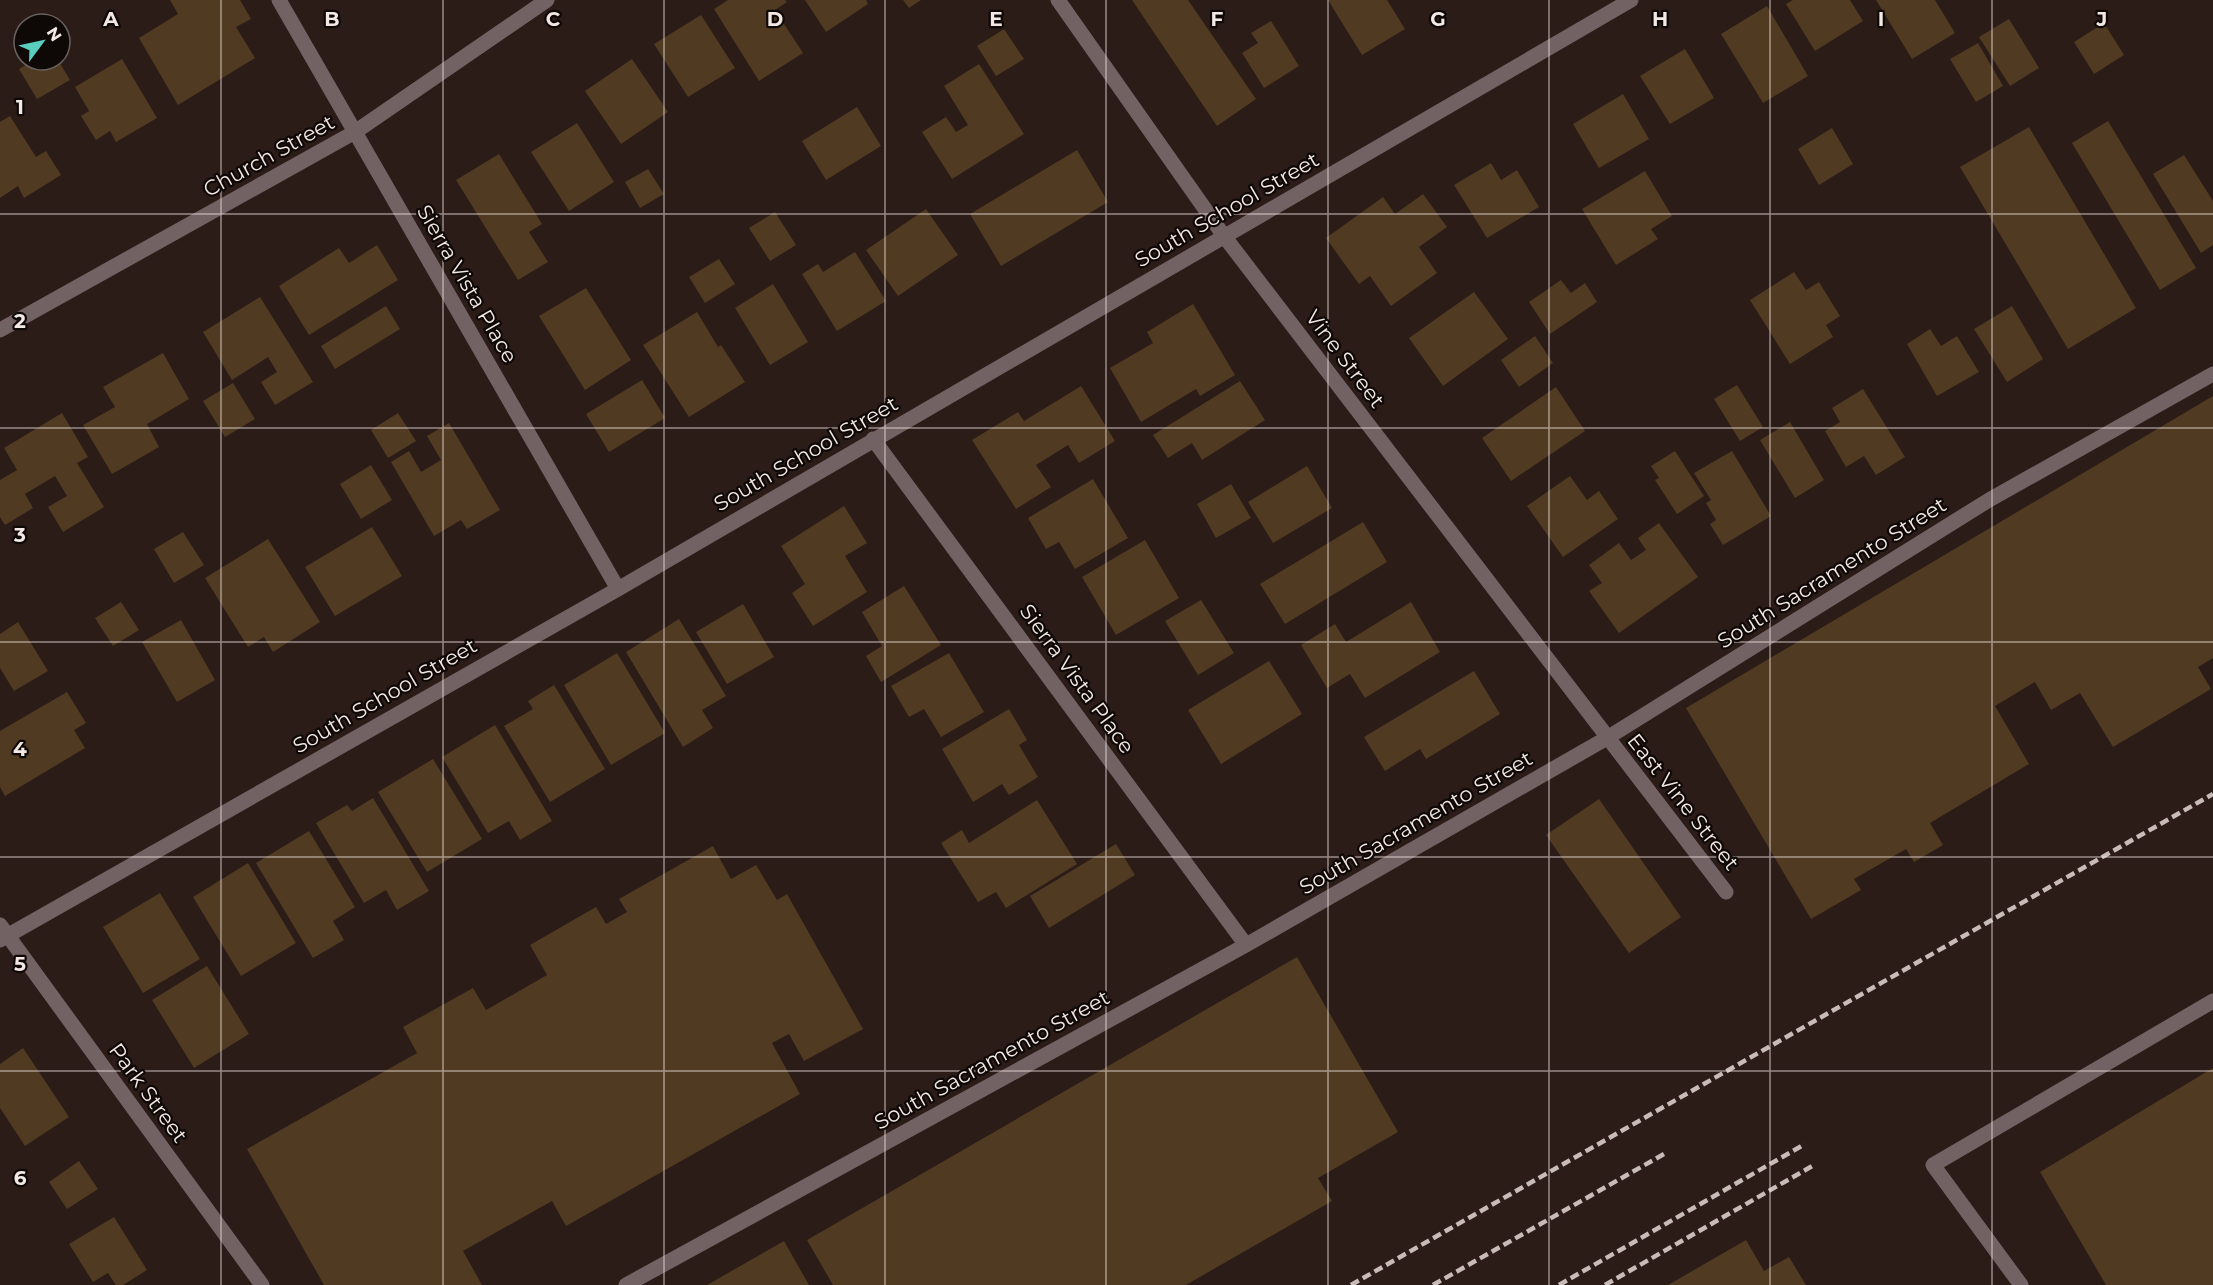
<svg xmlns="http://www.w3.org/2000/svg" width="2213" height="1285" viewBox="0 0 2213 1285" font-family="Montserrat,sans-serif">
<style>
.building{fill:#503a21}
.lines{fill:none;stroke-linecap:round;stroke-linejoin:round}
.minor{stroke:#736264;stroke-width:15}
.rail{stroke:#c8bcb8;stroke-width:4.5;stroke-dasharray:9 4.5;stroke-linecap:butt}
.grid{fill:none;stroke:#f3e8e4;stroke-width:1.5;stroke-opacity:0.55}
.labels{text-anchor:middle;stroke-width:4.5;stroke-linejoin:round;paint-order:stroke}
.street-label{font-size:21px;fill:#f3e8e4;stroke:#0e0806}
.grid-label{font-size:20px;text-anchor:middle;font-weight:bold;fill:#f3e8e4;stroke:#0e0806;stroke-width:4.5;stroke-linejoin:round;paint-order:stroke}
</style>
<rect width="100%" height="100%" fill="#2b1c17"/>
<path class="building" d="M170,0h70l11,19 -15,8 19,31 -77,47 -39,-67 39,-24z
M728,0h57l2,2 -12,8 28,43 -44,28 -45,-72z
M805,0h61l2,4 -42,28z
M903,0h18l-12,8z
M1132,0h56l68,99 -39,27z
M1328,0h59l18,29 -43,26z
M1793,0h57l13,21 -48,30 -29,-47z
M1876,0h59l20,33 -43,26z
M1767,6l41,70 -45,27 -42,-69z
M701,15l34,53 -47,29 -34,-53z
M2009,19l30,49 -29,18 -31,-49z
M1271,21l28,45 -35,22 -22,-35 16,-10 -7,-10z
M2104,23l20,32 -30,19 -20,-32z
M1004,29l20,30 -28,17 -19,-30z
M1978,43l25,43 -27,16 -26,-43z
M1685,49l29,49 -44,26 -30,-48z
M122,59l35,59 -41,24 -6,-11 -14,9 -15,-24 8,-5 -14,-24z
M632,59l36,53 -47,32 -36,-53z
M34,60h24l12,20 -33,19 -18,-30z
M979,64l45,70 -72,45 -30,-47 24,-15 10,15 12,-7 -24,-39z
M1623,94l26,45 -50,29 -26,-44z
M857,107l24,39 -55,34 -24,-39z
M10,116l26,41 10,-6 15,24 -37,23 -6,-12 -18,12v-76z
M2108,121l88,147 -36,22 -88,-147z
M577,123l37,59 -45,29 -38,-59z
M2029,127l107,181 -68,41 -108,-182z
M1832,128l21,36 -34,21 -21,-36z
M1077,150l31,52 -107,64 -31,-52z
M499,154l43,70 -13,8 19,30 -30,18 -62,-100z
M2184,155l29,46v44l-12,8 -48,-79z
M1491,163l10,17 16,-10 22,37 -52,31 -33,-53z
M648,169l16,25 -24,14 -15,-26z
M1645,171l27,45 -21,13 7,10 -42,26 -34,-56z
M1423,194l24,33 -28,20 18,26 -46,33 -21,-30 -11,8 -33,-46 57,-41 12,17z
M926,209l32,46 -60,41 -32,-46z
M775,212l21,33 -26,16 -21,-33z
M377,245l21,35 -89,55 -30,-49 60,-38 10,15z
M855,252l31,49 -49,30 -35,-57 16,-10 5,8z
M719,259l16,25 -30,19 -16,-26z
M1794,272l12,18 13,-8 21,34 -14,9 7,12 -43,27 -40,-64z
M1561,280l10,13 14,-10 12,19 -47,32 -21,-32z
M773,284l35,58 -38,23 -35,-57z
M586,288l45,72 -46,30 -46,-74z
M1474,292l34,47 -65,47 -34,-48z
M260,297l53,85 -38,23 -14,-23 16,-10 -9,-15 -36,23 -29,-48z
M1193,304l42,71 -35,21 -4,-7 -55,33 -31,-54 43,-25 -6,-11z
M386,306l14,23 -65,40 -14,-23z
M2012,306l31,53 -36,23 -33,-53z
M697,312l21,35 3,-2 24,37 -56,35 -46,-72z
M1930,329l11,17 16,-10 22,36 -42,24 -30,-52z
M1535,336l18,27 -34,24 -18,-27z
M163,353l26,46 -42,25 12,23 -47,27 -29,-49 32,-18 -12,-20z
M642,380l23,38 -56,34 -23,-38z
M1240,381l25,39 -63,40 -10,-17 -24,15 -15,-23z
M233,383l22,36 -30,18 -22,-36z
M1737,385l26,42 -23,14 -26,-42z
M1081,386l34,55 -36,22 -11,-18 -32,20 15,22 -35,22 -44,-69 46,-28 6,9z
M1556,387l29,44 -74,50 -29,-43z
M1863,389l42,68 -29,18 -12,-19 -18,11 -21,-36 15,-9 -8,-14z
M2213,396v262l-15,9 13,22 -98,58 -33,-54 -29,17 -16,-28 -40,24 34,58 -99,59 13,22 -29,17 -8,-13 -52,30 7,11 -50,29 -125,-211z
M62,413l26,44 -11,6 27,44 -41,25 -15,-25 19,-11 -12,-20 -30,18 8,14 -28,17 -5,-8v-37l17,-10 -13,-22z
M398,413l18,28 -28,17 -17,-28z
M1790,422l34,58 -29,18 -35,-58z
M449,423l51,87 -33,19 -6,-9 -27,16 -43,-74 18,-11 12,21 20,-12 -14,-24z
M1675,451l29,45 -27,18 -22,-34 4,-2 -8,-12z
M1732,451l39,65 -48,29 -13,-21 6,-4 -10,-17 5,-3 -17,-27z
M371,465l21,35 -31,19 -21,-35z
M1307,466l25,42 -59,35 -25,-41z
M1570,476l17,24 12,-9 19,28 -55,38 -36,-51z
M1093,479l35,59 -53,31 -16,-27 -13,7 -18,-31z
M1231,484l20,34 -35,20 -19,-34z
M844,506l23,37 -22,13 22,36 -54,34 -21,-33 13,-9 -24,-38z
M1363,522l24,40 -102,62 -25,-40z
M1659,523l39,54 -79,56 -30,-42 13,-8 -13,-18 30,-22 12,17 15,-10 -8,-12z
M372,527l30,49 -67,40 -30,-49z
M183,532l21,33 -30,18 -20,-34z
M268,539l52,83 -47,30 -9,-15 -16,10 -43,-69z
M1145,540l34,58 -63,37 -34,-58z
M904,586l37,59 -60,37 -15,-26 16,-10 -20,-34z
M1201,600l33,53 -36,22 -33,-54z
M121,602l18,28 -26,16 -18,-28z
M1411,602l29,50 -75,46 -15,-24 -23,14 -26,-43 34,-21 11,18z
M743,604l31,53 -47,27 -31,-52z
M679,619l47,77 -24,14 11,18 -30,19 -57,-95z
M181,620l34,60 -38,22 -35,-60z
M18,622l30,49 -34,20 -14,-23v-34z
M617,653l48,80 -54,32 -47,-80z
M949,653l35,59 -43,25 -17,-28 -15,8 -18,-31z
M1269,661l33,53 -81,50 -33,-54z
M1474,671l26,43 -74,45 -6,-10 -35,22 -21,-34z
M554,685l51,84 -55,33 -46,-76 29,-17 -5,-8z
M67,692l19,31 -12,7 11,18 -80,48 -5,-9v-56z
M1009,709l18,31 -8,5 19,32 -29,18 -7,-11 -29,18 -31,-53z
M495,725l57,96 -32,19 -11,-19 -21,12 -46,-76z
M433,759l49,80 -55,33 -49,-80z
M373,798l56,93 -32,19 -11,-20 -22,13 -48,-80 31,-18 5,6z
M1599,799l82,118 -52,36 -83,-118z
M1037,800l40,64 -71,44 -10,-16 -18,10 -37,-59 21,-13 7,13z
M309,831l46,76 -22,14 11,19 -31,18 -57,-95z
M1116,844l19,31 -86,53 -19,-32z
M713,846l18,33 25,-14 21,35 10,-6 76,135 -59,32 -15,-27 -17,9 28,51 -234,132 -14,-25 -89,50 19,34h-158l-77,-136 170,-96 -14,-26 70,-39 13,22 61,-35 -17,-30 66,-38 10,17 21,-12 -8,-13z
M248,863l48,80 -55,33 -48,-79z
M160,893l40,66 -57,34 -40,-66z
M1297,957l101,175 -80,46 14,23 -146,84h-353l-26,-45z
M207,966l42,68 -55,34 -42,-68z
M23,1048l46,69 -44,29 -25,-38v-44z
M2213,1068v217h-107l-66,-113z
M79,1161l19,28 -31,20 -18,-27z
M114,1217l33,53 -24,15h-7l-8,-12 -15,9 -24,-38z
M1746,1240l18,31 25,-14 17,28h-138z
M784,1241l25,44h-102z"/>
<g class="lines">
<path class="minor" d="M279,0l339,589
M1058,0l166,236 502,656
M0,330l355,-198 192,-132
M873,439l373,506
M0,925l262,360
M0,940l618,-351 1013,-589
M626,1285l620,-340 361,-207 382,-238 224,-126
M2021,1285l-88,-120 280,-164"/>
<path class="rail" d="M1351,1285l862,-491
M1433,1285l231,-131
M1559,1285l246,-141
M1605,1285l209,-120"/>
</g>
<path class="grid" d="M221,0v1285M443,0v1285M664,0v1285M885,0v1285M1106,0v1285M1328,0v1285M1549,0v1285M1770,0v1285M1992,0v1285M0,214h2213M0,428h2213M0,642h2213M0,857h2213M0,1071h2213"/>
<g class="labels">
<g class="street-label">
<text transform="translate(269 156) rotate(-29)" y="7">Church Street</text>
<text transform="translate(1227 210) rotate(-30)" y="7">South School Street</text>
<text transform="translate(467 284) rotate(60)" y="7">Sierra Vista Place</text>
<text transform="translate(1345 359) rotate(53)" y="7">Vine Street</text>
<text transform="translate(806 454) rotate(-30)" y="7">South School Street</text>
<text transform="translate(1832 573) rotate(-32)" y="7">South Sacramento Street</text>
<text transform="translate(1077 679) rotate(54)" y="7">Sierra Vista Place</text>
<text transform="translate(385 696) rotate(-30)" y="7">South School Street</text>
<text transform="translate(1683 802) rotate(52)" y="7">East Vine Street</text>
<text transform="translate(1416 823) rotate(-30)" y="7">South Sacramento Street</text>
<text transform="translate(992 1060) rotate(-29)" y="7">South Sacramento Street</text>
<text transform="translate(148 1093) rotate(54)" y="7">Park Street</text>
</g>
</g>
<g class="grid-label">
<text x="111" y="26">A</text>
<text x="332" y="26">B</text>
<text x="553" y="26">C</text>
<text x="775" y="26">D</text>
<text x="996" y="26">E</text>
<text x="1217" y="26">F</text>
<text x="1438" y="26">G</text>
<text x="1660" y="26">H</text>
<text x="1881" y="26">I</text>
<text x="2102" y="26">J</text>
<text x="20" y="114">1</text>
<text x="20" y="328">2</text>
<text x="20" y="542">3</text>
<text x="20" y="756">4</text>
<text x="20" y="971">5</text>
<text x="20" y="1185">6</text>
</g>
<g transform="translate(42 42) rotate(57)"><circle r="28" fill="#0e0806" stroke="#6a625f" stroke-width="1.5"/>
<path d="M0-4.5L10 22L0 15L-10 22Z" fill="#59cebf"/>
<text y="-9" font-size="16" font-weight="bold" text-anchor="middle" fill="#f3e8e4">N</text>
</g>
</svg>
